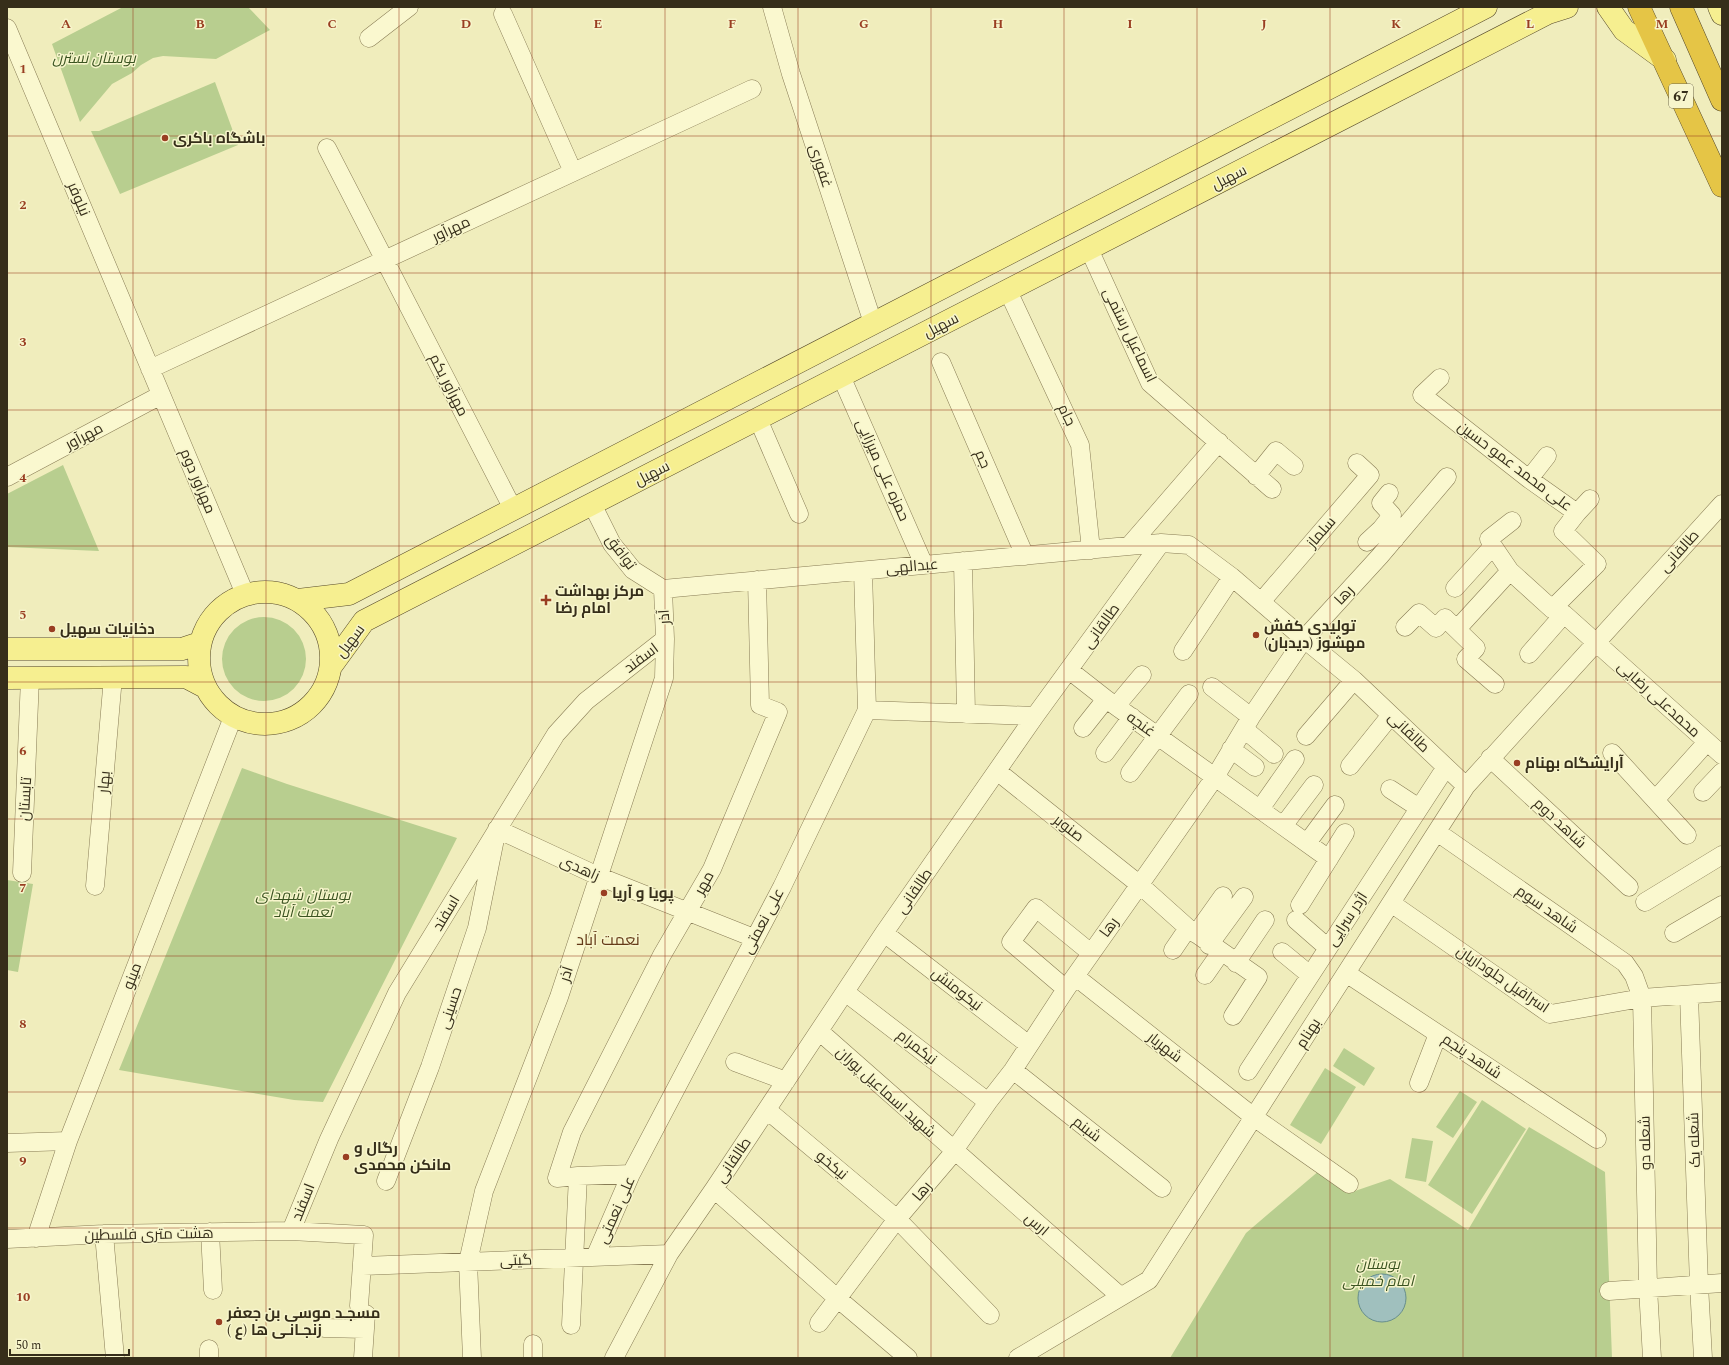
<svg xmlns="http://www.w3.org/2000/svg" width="1729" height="1365" viewBox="0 0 1729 1365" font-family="Spectral,Cairo,serif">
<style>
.green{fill:#b8ce8f}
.water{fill:#a0c0be;stroke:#678e8d}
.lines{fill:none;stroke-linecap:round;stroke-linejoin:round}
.minor-casing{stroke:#887c55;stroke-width:19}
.major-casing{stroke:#55482a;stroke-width:23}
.highway-casing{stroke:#55482a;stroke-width:23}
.minor{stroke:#faf8cf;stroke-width:18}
.major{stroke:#f6ef90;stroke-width:22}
.highway{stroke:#e5c546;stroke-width:22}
.grid{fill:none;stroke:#993e22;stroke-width:1;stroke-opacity:0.55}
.poi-dot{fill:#993e22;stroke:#f7f5cb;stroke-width:1.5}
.labels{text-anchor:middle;stroke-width:3;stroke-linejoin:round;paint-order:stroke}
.shield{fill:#f7f5cb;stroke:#706a4f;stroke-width:1}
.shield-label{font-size:14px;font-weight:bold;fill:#362e1a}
.park-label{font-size:15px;font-style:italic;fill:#3a5320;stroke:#f7f5cb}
.poi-label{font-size:15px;font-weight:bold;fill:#362e1a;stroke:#f7f5cb;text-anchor:start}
.street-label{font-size:15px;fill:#362e1a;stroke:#f7f5cb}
.neighbourhood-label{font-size:16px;fill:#643a18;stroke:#f7f5cb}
.grid-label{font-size:13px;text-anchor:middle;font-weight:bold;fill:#993e22;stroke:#f7f5cb;stroke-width:3;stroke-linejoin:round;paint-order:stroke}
</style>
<rect width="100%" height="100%" fill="#f0edbc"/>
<path class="green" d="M123,7h125l22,23 -54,29 -53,-3 -10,2 -12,7 -9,8 -20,11 -32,38 -28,-78z
M215,82l23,63 -118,49 -29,-63h8z
M63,465l36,86 -92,-4v-53z
M222 659a42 42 0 1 1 84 0a42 42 0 1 1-84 0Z
M242,768l45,16 170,54 -134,264 -29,-2 -175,-30z
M7,880l26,4 -15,88 -11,-2z
M1344,1048l31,20 -11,18 -31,-20z
M1325,1068l31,19 -35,57 -31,-19z
M1460,1091l17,11 -24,36 -17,-11z
M1482,1100l44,29 -54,85 -44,-29z
M1529,1127l76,45 7,186h-442l76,-125 74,-63 32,22 38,-13 78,51z
M1412,1138l21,3 -7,41 -21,-4z"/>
<path class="water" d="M1358 1298a24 24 0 1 1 48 0a24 24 0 1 1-48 0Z"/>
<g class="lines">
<defs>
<path id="minor" d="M772,7l19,67 82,249
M503,14l70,158
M7,28l238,566
M369,38l40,-31
M327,148l186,361
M1089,249l61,134 122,106
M1008,291l72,154 11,105
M941,362l84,194
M150,369l602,-280
M841,376l83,189
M1440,378l-18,17 107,84 48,34 -14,18 34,33 -45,45
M758,419l41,95
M1256,476l20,-25 18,15
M7,477l154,-82
M1529,479l18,-23
M1389,493l-8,10 11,12 -11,14 14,10
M592,504l20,40 21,26 30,19
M1577,513l13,-14
M1489,539l23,-18
M1367,542l14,-13
M1129,546l90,-104
M963,561l3,153
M1455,588l38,-42 17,25 42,38 12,5 158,141
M663,589l498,-46 28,2 43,32 72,62 50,41 112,106
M1261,602l109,-127 -13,-12
M1405,627l14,-14 17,15 9,-10 31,30 -10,11 29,25
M1457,629l53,-58
M1183,651l49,-74
M1529,654l35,-40
M1069,670l37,29 223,160
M1212,687l39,30
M1116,706l26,-31
M867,710l168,6
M1083,728l23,-29
M1244,729l30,25
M1306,736l48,-56
M1231,749l24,18
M1105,753l27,-36
M1612,753l75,82
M1490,758l139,129
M1350,766l41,-51
M997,771l143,114 48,43 70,49 -25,39
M1130,773l59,-79
M1390,789l29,19
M1703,792l19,-20
M1655,800l52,-58
M1260,809l35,-50
M1283,826l31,-41
M1437,832l188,131 9,13 8,22 6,290 4,70
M1307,843l28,-38
M22,873l8,-195
M95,886l18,-209
M1645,902l77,-47
M1391,903l159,111 92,-16 80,-6
M1300,905l45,-72
M1296,920l32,28
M884,933l145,112
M1674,933l48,-28
M1196,934l27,-38
M1209,945l35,-48
M1173,950l15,-22
M1282,952l28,23
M1236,963l29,-43
M1346,973l251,166
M1205,975l16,-23
M1076,977l179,141 94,66
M1066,989l-55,-47 25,-34 55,45
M845,992l143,110
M1689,995l10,290 4,73
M819,1031l301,265
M735,1062l51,19
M1013,1070l149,118
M1248,1071l198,-304
M1419,1083l19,-49
M767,1110l130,109 93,96
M7,1143l61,-2
M631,1174l-53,2 -21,2 15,-46 90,-177 50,-86 66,-157 -18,-7 -3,-125
M386,1181l44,-114 47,-139 20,-99 101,47 156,62
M714,1189l123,109 71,60
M291,1231l38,-92 68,-146 159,-259 30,-33 79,-62
M210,1232l3,58
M104,1234l11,124
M36,1238l32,-97 165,-424
M7,1239l97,-5 187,-3 73,4 -5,71
M595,1257l36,-83 151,-287 85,-177 -4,-139
M363,1266l306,-12
M1609,1291l113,-8
M819,1323l78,-104 57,-67 3,-6 31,-44 25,-32 53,-81 91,-129 58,-83 36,-60 53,-78 76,-83 67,-79
M571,1325l7,-149
M324,1328l41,1
M533,1344v14
M209,1358v-9
M363,1358l3,-44
M472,1358l-4,-96 16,-71 75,-194 105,-319 1,-39 -2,-50
M614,1358l55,-104 45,-65 170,-256 151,-217 126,-173
M1018,1358l131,-78 317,-494 256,-282"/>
<path id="major" d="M1608,7l16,23 41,30
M1719,7l3,7
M199 658a66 66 0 1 1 132 0a66 66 0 1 1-132 0Z
M298,600l51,-6 1137,-587
M7,649h175l18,-6
M332,665l32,-44 1184,-608 19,-6
M7,678l179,-1 19,10"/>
<path id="highway" d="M1639,7l83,179
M1681,7l41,93"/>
</defs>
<use href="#minor" class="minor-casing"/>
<use href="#major" class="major-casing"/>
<use href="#highway" class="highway-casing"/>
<use href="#minor" class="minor"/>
<use href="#major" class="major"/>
<use href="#highway" class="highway"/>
</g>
<path class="grid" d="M133,7v1351M266,7v1351M399,7v1351M532,7v1351M665,7v1351M798,7v1351M931,7v1351M1064,7v1351M1197,7v1351M1330,7v1351M1463,7v1351M1596,7v1351M7,136h1715M7,273h1715M7,410h1715M7,546h1715M7,682h1715M7,819h1715M7,956h1715M7,1092h1715M7,1228h1715"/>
<g class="poi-dot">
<circle cx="165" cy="138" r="4"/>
<path d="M544 594h4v4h4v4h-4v4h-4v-4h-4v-4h4z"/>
<circle cx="52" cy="629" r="4"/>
<circle cx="1256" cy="635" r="4"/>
<circle cx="1517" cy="763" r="4"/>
<circle cx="604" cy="893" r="4"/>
<circle cx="346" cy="1157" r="4"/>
<circle cx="219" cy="1322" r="4"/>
</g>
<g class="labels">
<rect class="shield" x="1669" y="84" width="24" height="24" rx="3"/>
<g class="shield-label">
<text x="1681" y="101">67</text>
</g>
<g class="park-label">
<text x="94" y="63">بوستان نسترن</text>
<text x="303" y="900">بوستان شهدای<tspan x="303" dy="17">نعمت آباد</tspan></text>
<text x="1378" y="1269">بوستان<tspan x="1378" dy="17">امام خمینی</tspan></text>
</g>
<g class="poi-label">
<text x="173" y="143">باشگاه باکری</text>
<text x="555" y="596">مرکز بهداشت<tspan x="555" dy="17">امام رضا</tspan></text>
<text x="1264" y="631">تولیدی کفش<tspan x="1264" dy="17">مهشوز (دیدبان)</tspan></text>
<text x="60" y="634">دخانیات سهیل</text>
<text x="1525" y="768">آرایشگاه بهنام</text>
<text x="612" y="898">پویا و آریا</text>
<text x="354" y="1153">رگال و<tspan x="354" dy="17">مانکن محمدی</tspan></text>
<text x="227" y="1318">مسجـد موسی بن جعفر<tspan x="227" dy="17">( ع) زنجـانـی ها</tspan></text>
</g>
<g class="street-label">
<text transform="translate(821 166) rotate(72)" y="5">غفوری</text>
<text transform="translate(1229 177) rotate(-27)" y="5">سهیل</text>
<text transform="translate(79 199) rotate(67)" y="5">نیلوفر</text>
<text transform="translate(451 229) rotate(-25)" y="5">مهرآور</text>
<text transform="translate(941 325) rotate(-27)" y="5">سهیل</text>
<text transform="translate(1130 335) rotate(64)" y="5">اسماعیل رستمی</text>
<text transform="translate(449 385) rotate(63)" y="5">مهرآور یکم</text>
<text transform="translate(1067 415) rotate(65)" y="5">جام</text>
<text transform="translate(84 436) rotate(-28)" y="5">مهرآور</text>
<text transform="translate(983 459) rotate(67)" y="5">جم</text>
<text transform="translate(1515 466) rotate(37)" y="5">علی محمد عمو حسین</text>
<text transform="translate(883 470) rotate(66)" y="5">حمزه علی میرزایی</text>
<text transform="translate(652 473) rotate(-27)" y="5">سهیل</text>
<text transform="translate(198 481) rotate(67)" y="5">مهرآور دوم</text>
<text transform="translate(1321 532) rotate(-49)" y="5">سلماز</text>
<text transform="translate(1679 551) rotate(-48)" y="5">طالقانی</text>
<text transform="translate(621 552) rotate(53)" y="5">توافق</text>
<text transform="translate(912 566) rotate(-5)" y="5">عبدالهی</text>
<text transform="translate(1344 595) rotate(-47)" y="5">رها</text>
<text transform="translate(664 617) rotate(-93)" y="5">آذر</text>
<text transform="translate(1101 626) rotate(-54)" y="5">طالقانی</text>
<text transform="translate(350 641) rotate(-53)" y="5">سهیل</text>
<text transform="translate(641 658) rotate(-37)" y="5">اسفند</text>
<text transform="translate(1659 699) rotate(42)" y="5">محمدعلی رضایی</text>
<text transform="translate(1141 724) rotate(36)" y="5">غنچه</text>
<text transform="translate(1409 732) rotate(44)" y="5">طالقانی</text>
<text transform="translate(104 782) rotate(-85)" y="5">بهار</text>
<text transform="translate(25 799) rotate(-87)" y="5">تابستان</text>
<text transform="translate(1560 823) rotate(43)" y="5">شاهد دوم</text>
<text transform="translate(1069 828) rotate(38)" y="5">صنوبر</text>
<text transform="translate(580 868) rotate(24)" y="5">زاهدی</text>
<text transform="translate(704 883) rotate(-61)" y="5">مهر</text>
<text transform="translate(914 891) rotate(-55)" y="5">طالقانی</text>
<text transform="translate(1547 909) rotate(35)" y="5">شاهد سوم</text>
<text transform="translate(446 913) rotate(-59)" y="5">اسفند</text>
<text transform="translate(1347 919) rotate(-57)" y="5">اژدر سرایی</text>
<text transform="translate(763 921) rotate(-62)" y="5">علی نعمتی</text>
<text transform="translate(1109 927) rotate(-54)" y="5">رها</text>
<text transform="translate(566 974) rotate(-72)" y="5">آذر</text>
<text transform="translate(132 976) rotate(-69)" y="5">مینو</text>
<text transform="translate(1503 979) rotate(34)" y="5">اسرافیل جلوداریان</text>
<text transform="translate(957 989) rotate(38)" y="5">نیکومنش</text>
<text transform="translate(450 1008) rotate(-71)" y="5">حسینی</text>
<text transform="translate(1308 1033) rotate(-58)" y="5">بهنام</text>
<text transform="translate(917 1047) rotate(38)" y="5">نیکمرام</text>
<text transform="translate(1165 1047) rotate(38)" y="5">شهریار</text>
<text transform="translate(1472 1056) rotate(34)" y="5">شاهد پنجم</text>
<text transform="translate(886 1092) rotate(42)" y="5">شهید اسماعیل پوران</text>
<text transform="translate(1087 1129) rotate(38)" y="5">شبنم</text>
<text transform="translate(1694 1140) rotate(-92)" y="5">شعله یک</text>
<text transform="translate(1645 1143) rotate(-91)" y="5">شعله دو</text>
<text transform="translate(733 1160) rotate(-56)" y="5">طالقانی</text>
<text transform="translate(832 1165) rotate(40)" y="5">نیکخو</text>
<text transform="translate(922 1191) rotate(-50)" y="5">رها</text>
<text transform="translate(303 1202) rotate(-68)" y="5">اسفند</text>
<text transform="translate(616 1210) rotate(-66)" y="5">علی نعمتی</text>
<text transform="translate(1037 1224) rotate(41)" y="5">ارس</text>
<text transform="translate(149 1234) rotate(-1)" y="5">هشت متری فلسطین</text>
<text transform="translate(516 1260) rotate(-2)" y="5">گیتی</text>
</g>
<g class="neighbourhood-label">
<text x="608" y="945">نعمت آباد</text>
</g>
</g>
<g class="grid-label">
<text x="66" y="28">A</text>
<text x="200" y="28">B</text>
<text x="332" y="28">C</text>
<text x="466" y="28">D</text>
<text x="598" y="28">E</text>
<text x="732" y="28">F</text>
<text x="864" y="28">G</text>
<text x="998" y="28">H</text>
<text x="1130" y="28">I</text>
<text x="1264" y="28">J</text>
<text x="1396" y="28">K</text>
<text x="1530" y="28">L</text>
<text x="1662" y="28">M</text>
<text x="23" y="73">1</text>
<text x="23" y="209">2</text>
<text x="23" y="346">3</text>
<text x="23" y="482">4</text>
<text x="23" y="619">5</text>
<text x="23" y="755">6</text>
<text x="23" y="892">7</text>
<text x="23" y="1028">8</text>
<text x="23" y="1165">9</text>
<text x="23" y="1301">10</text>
</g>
<rect width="1729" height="1365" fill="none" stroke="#362e1a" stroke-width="16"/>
<path d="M10 1349v6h119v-6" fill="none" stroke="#362e1a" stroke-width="2"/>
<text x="16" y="1349" font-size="12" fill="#362e1a" stroke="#f7f5cb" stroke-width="3" paint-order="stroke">50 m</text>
</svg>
